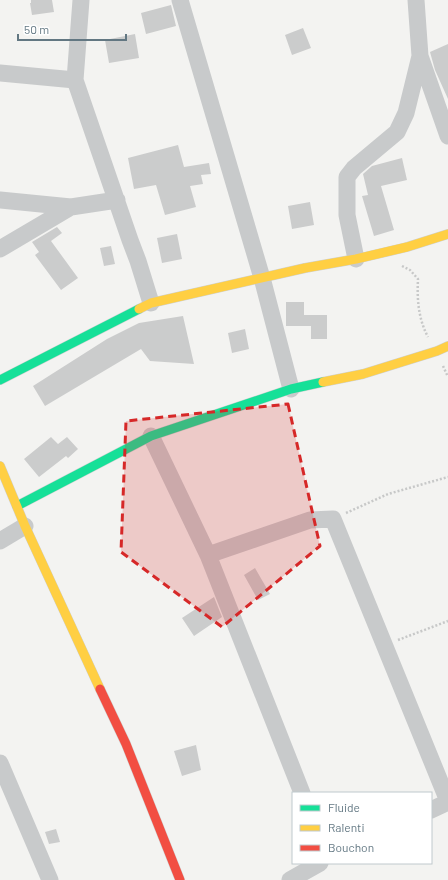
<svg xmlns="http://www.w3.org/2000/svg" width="448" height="880" viewBox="0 0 448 880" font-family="Barlow,sans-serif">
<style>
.building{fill:#cbcccc}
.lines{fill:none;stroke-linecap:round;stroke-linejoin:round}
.fast-casing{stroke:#ced0d0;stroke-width:10}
.slow-casing{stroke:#ced0d0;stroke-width:10}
.jam-casing{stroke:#ced0d0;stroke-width:10}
.path{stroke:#c7c8c8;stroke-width:2.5;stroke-dasharray:2 2;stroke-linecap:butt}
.street{stroke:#c8cacb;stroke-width:17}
.fast{stroke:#16e098;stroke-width:9}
.slow{stroke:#ffcf43;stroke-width:9}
.jam{stroke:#f24e42;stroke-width:9}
.marked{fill:#d62828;fill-opacity:0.2;stroke:#d62828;stroke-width:3;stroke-dasharray:8 5;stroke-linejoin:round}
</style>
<rect width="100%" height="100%" fill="#f3f3f1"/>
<path class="building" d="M31,0h21l2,12 -22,3 -2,-12h1z
M171,5l5,21 -30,8 -5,-21z
M303,28l8,20 -19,7 -7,-20z
M135,34l4,24 -30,5 -4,-23z
M448,44v55l-13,-29 -5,-18z
M178,145l6,22 25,-4 2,11 -10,1 2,9 -13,2 6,21 -31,8 -9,-30 -22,4 -6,-31z
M402,158l5,22 -26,6 13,44 -20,6 -12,-40 6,-1 -5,-21 9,-8z
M310,202l4,23 -22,4 -4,-23z
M57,227l5,6 -11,8 27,37 -17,12 -26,-35 4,-3 -7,-10z
M177,234l5,25 -20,4 -5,-25z
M111,246l4,18 -11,2 -4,-18z
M286,302h18v13h23v24h-16v-13h-25z
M183,316l11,48 -44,-3 -9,-12 -96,57 -12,-20 74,-47 32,-16z
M245,329l4,20 -17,4 -4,-20z
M51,437l7,7 9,-7 11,12 -10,9 -2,-2 -27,21 -15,-18z
M255,568l15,26 -12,6 -14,-25z
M214,597l8,20 -28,19 -12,-18z
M196,745l5,25 -19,6 -8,-25z
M56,829l4,13 -11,2 -4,-12z"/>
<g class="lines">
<defs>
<path id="fast" d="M0,380l139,-71
M17,506l134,-70 140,-47 32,-7"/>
<path id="slow" d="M139,309l12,-6 154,-35 51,-9 51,-12 41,-13
M323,382l40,-8 74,-23 11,-5
M0,466l25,60 75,163"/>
<path id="jam" d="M100,689l26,55 54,136"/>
</defs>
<use href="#fast" class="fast-casing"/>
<use href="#slow" class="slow-casing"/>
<use href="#jam" class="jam-casing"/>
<path class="path" d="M402,266l8,4 8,9c-1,20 0,39 10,58
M443,366l5,11
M346,513l42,-19 60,-17
M398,640l50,-19"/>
<path class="street" d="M81,0l-6,80 55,160 8,21 13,42
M180,0l82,278 29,111
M416,0l4,56 28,80
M0,73l75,7
M0,200l71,7 46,-7
M0,249l71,-42
M356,259l-9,-44v-38l7,-9 43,-36 9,-19 14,-57
M151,436l57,119 94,238
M0,541l25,-15
M208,555l102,-35 23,-1 115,282
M0,763l50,117
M431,810l17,-8
M290,880l30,-17"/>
<use href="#fast" class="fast"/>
<use href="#slow" class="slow"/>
<use href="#jam" class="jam"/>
</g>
<path class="marked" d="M288,404l32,142 -98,81 -101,-75 5,-131z"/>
<rect x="292" y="792" width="140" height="72" fill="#ffffff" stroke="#c0c9cd"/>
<rect x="300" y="805" width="20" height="6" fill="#16e098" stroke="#c0c9cd"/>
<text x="328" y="812" font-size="12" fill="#627782">Fluide</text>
<rect x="300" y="825" width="20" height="6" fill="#ffcf43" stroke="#c0c9cd"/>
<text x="328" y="832" font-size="12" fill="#627782">Ralenti</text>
<rect x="300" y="845" width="20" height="6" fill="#f24e42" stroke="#c0c9cd"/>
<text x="328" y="852" font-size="12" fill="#627782">Bouchon</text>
<path d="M18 34v6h108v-6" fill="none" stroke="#627782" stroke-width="2"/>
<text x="24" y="34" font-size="12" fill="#627782" stroke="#ffffff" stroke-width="3" paint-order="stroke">50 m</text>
</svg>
